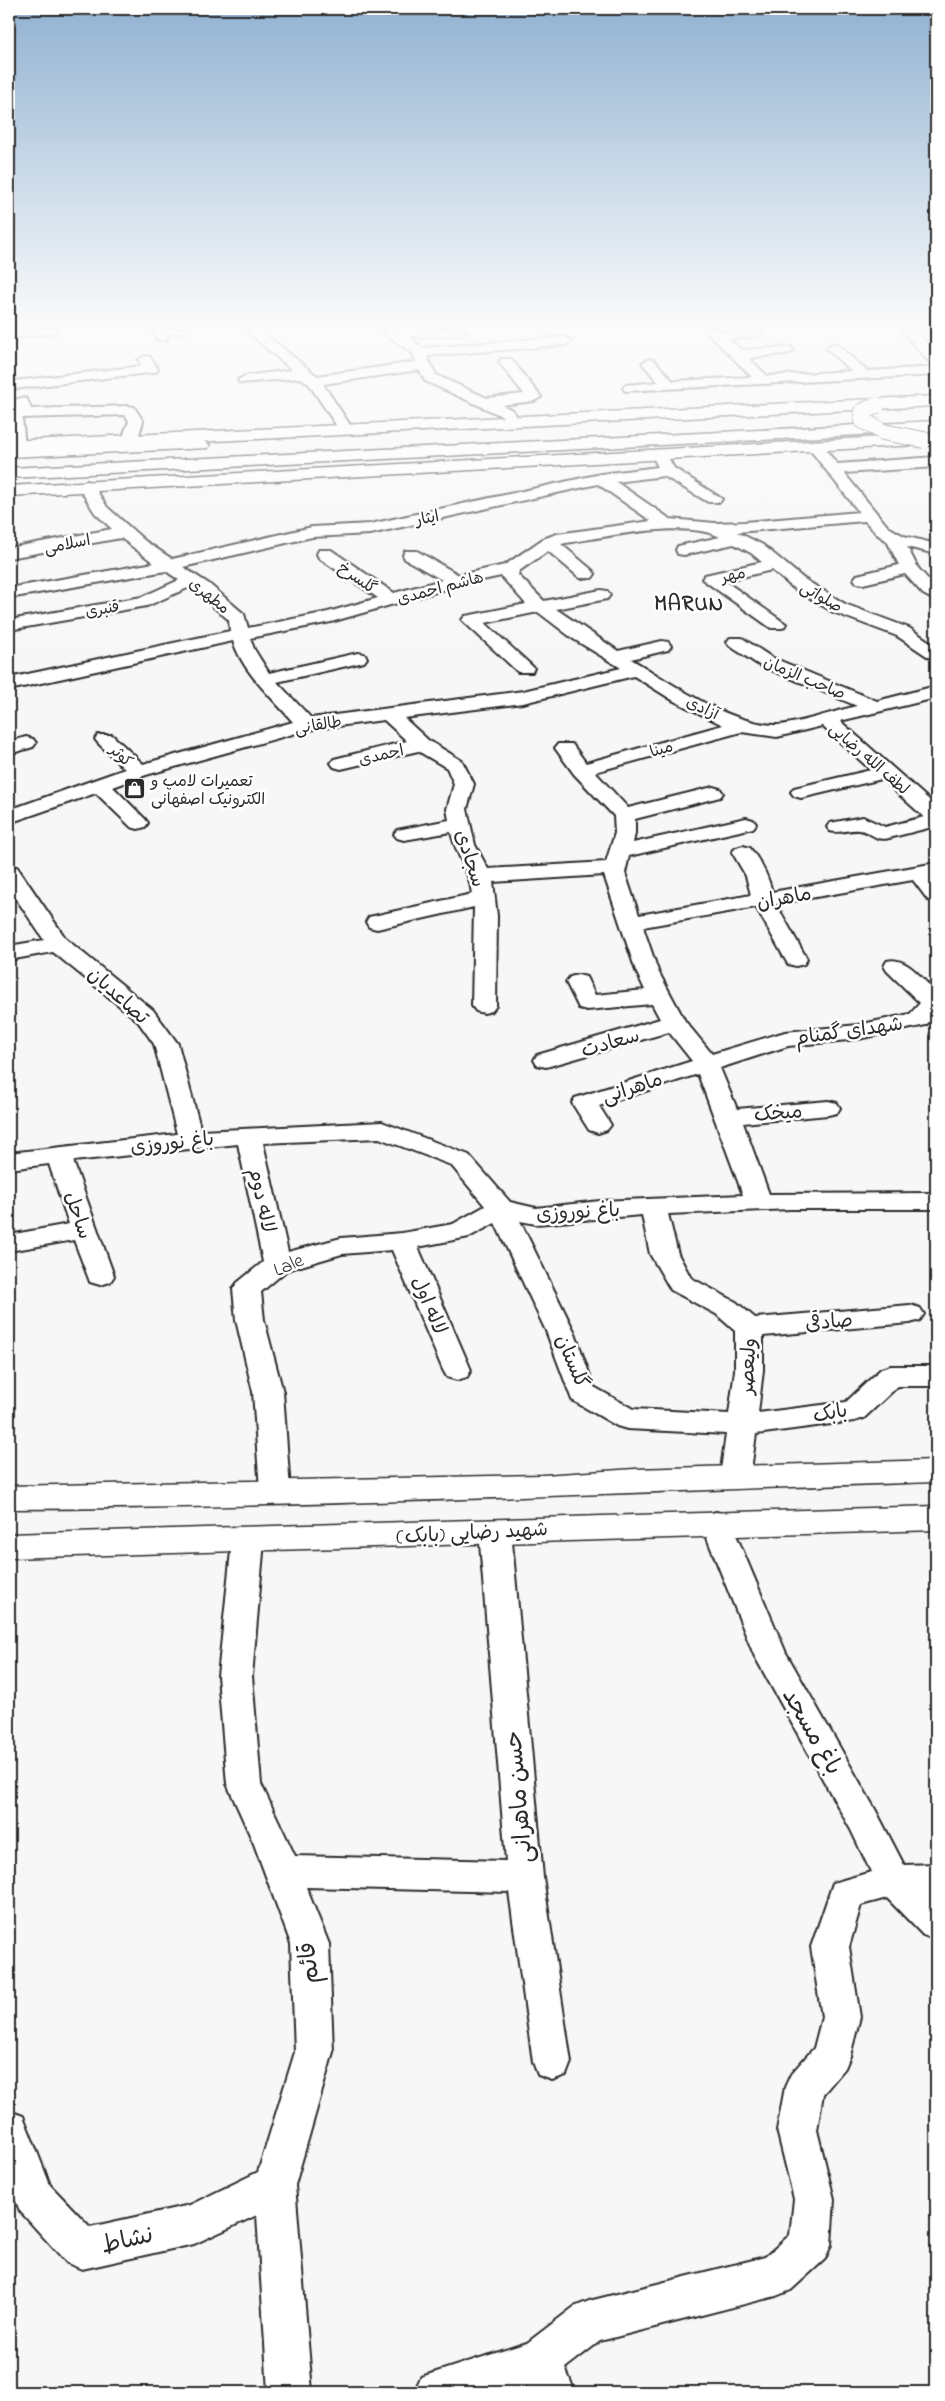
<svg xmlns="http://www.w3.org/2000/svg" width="945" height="2401" viewBox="0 0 945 2401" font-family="'Indie Flower','Playpen Sans Arabic',sans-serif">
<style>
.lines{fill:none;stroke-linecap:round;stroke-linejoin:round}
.minor-casing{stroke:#2b2b2b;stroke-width:4}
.secondary-casing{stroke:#2b2b2b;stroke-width:3}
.primary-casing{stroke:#2b2b2b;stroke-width:3}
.trunk-casing{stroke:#2b2b2b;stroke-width:3}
.minor{fill:#fff;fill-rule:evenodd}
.secondary{fill:#fff;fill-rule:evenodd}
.primary{fill:#fff;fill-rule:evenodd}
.trunk{fill:#fff;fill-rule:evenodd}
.primary-bridge-casing{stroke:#2b2b2b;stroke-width:18;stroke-linecap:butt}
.primary-bridge{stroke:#fff;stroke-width:16}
.labels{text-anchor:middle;stroke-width:5;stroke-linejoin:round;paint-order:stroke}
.far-street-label{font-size:16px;fill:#2b2b2b;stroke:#fff}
.far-poi-label{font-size:16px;fill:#2b2b2b;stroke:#fff;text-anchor:start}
.street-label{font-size:20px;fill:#2b2b2b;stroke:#fff}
.far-district-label{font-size:21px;font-weight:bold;letter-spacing:1px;fill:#2b2b2b;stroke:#fff}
.near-street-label{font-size:24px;fill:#2b2b2b;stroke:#fff}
</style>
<rect width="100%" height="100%" fill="#f7f7f7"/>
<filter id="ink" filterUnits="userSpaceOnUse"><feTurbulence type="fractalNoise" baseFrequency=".02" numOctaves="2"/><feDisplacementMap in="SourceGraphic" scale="10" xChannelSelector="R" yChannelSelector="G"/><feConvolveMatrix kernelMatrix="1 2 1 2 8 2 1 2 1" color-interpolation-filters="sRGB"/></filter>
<g filter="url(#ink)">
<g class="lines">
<defs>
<path id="minor" d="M59,329l-7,4 -43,5v-8z
M153,329h32l-2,3 -16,2v6h-10z
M244,329h15l58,47 99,-14 -3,-8 -34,-25h86l2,2 -7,4 -50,2 12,11 143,-11 7,4 -7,4 -138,11 9,19 51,23 37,-4 -25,-32 2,-3h10l30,38 -7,4 -32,4 10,5 8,10 -2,3h-10l-6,-7 -77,-35 -6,-11 -96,14 29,44 -7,4 -5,-1 -31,-47 -8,-6 -61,5 -2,-3 7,-4 47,-6z
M704,329h15l2,3 39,-2 2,3 -2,3 -31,3 12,11 50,-3 2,3 -2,3 -42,5 18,18 84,-5 -25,-23 7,-4 5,1 29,26 69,-4v8l-311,16 -2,-3 2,-3 33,-3 -16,-19 7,-4 5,1 19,21 79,-4z
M900,329h14l22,24v12l-5,-1z
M145,356l5,1 8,12 -2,3 -142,17 -5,-1v-6l5,-1 128,-15 -4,-6z
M22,398l5,1 4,10 98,-3 5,1 9,14 -5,18 -8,5 -8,-5 7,-18 -4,-6 -103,3 3,27 -8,5 -8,-5v-30l7,-8 -1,-5 2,-3z
M816,442l5,2 16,20 99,-7v10l-92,6 44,54 16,9 32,8v10l-29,-7 11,21 18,20v13l-13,-7 -18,-20 -42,10 -6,-1 -3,-4 3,-4 42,-10 -12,-24 -10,-7 -12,-13 -128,11 26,13 41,34 41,25 64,24 27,18v13l-6,-1 -33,-22 -64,-24 -41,-25 -20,-17 -47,11 61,43 -3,4h-12l-69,-49 3,-4 57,-13 -11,-9 -17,-9 -50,11 -6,-1 -2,-4 2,-4 42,-9c-34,-18 -115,0 -154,6l-5,1 31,26 3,4 -3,4h-12l-32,-27 -29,20 -1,4 26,26 57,-11 6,1 3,4 -3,4 -51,10 62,42 44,-10 6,1 3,4 -3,4 -37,9c42,25 95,64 144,66 17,1 63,-15 82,-19l-98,-41 -29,-19 -3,-4 3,-4h12l29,19 106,44 59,-15v12l-96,23 96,85v20l-47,12c-14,4 -18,-7 -30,-8 -11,-1 -19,4 -29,1l-3,-4 3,-4 33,-6 22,10 39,-10 -42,-38 -81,19 -7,-2 -3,-4 3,-4 77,-18 -49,-44 -45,11 -36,-5 -146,40 33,36 85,-21 7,2 3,4 -3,4 -85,22v14l-2,10 113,-25 7,2 3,4 -3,4 -124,28 -4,17 14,42 112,-20 -5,-19 -14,-24 4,-4 7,-2 7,2c10,13 18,27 22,44l164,-29v12l-4,1 4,5v20l-8,-1 -15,-20 -137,24 31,55 -3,5 -8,2 -8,-2 -3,-5 -29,-52 -113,20 15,44 27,50 27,33 73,-22 73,-7 52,-11 10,-11 -33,-32 -3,-5 3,-5c20,-5 36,19 49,32v21l-10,11 -68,14 -70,7 -68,22 17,41 91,-8 9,2 3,5 -3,5 -9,2 -85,8 26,71 167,-1v16h-145l-123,5 10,40 13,24 45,24 19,16 155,-13 10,3 4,6 -4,6 -10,3 -147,13v34l-5,43 88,-11 35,-33 10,-3h45v20h-38l-34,32 -10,3 -98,13 -6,43 -4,8 -11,3 -11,-3 -4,-8 6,-43 -99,-5 -10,-3 -45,-26 -26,-69 -51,-108 -26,14 -51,10 53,123 -4,7 -10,3 -10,-3 -4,-7 -51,-120 -50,4 -55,16 -26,22 3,28 19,72 7,98 -4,8 -11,3 -11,-3 -4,-8 -7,-98 -17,-72 -3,-31 4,-6 26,-21 -25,-118 -165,17 41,115 -4,6 -10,3 -10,-3 -16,-42 -65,11v-16l60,-11 -20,-60 -40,5v-16l168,-19 -23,-90 -17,-24 -84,-68 -44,8v-14l35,-6 -35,-52v-22l8,1 49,72 87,71 25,34 23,87 181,-9 87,33 41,47 26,6 64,-7 143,-6 -45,-121 -99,32 12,19 -4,5 -9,3 -9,-3 -17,-27 3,-5 117,-37 -23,-29 -123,35 -9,-2 -3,-5 3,-5 123,-36 -8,-15 -65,6 -8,-2 -13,-26 4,-5 8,-2 8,2 9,18 50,-5 -9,-19 -32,-96 -111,7 4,34 -1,90 -4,5 -8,2 -8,-2 -4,-5 2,-99 -97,22 -8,-2 -3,-5 3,-5 103,-23c-3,-26 -16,-38 -21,-62l-47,8 -7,-2 -3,-4 3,-4 52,-10 -2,-11 7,-25 -7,-16 -29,-17 -77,18 -7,-2 -3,-4 3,-4 73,-18 -23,-21 -77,10 -161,45 -33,12 32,32 3,4 -3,4 -7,2 -7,-2 -35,-34 -87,30v-13l116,-41 -27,-26 -3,-4 3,-4h14l31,29 150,-42c-22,-26 -49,-48 -60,-81l-224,49v-12l221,-47 -1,-11 -39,-33 -43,19 -138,24v-10l133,-23 37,-17 -13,-9 -157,27v-10l145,-25 -33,-25 -112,20v-10l103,-19 -17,-16 -17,-27 8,-5 6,2 15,24 38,34 27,18 140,-32 58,-3 231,-50 57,-7 -6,-12 8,-5 5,2 9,16 48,31 -2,3h-12l-44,-26 -48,6 54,37 45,4 30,-1 114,-10 -51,-65zM598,484l53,37 -94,13 -14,5 -38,26 -46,10 -42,-24h-12l-2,4 2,4 37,21 -48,13 -63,-43h-12l-2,4 2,4 59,40 -50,14 -80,16 -4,-14 -35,-30 -26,-17 129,-30 58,-3zM501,576l25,28 -55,11 -6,1 -3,4 56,52h14l2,-4 -49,-45 53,-11 34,26 49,30 -98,23 -212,27 -34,-36 87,-20 3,-4 -3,-4 -6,-1 -89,20 -15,-24 -4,-11 81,-16 129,-37zM634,676l40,25 49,24 -137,38 -14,-19h-14l-3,4 19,26 40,42 1,17 -9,29 -118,7 -13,-24 -8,-36 7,-25 -12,-23 -34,-21 -24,-22 119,-15zM379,1138l72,27 34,41 -32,18 -51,9 -61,5 -53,14 -25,-109zM642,1215l8,39 21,36 45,24 19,17v39l-6,44 -96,-5 -39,-22 -20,-56 -54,-110 16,3z
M26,737l7,2 3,4 -3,4 -24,7v-12z
M716,1512l11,3 4,8 55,130 90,158 28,54 32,-1v30l-5,1 5,5v40l-13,-5 -36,-37 -26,7 -12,42 11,70 -10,39 -5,12 -22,26 -6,36 17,69 -3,46 -6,14 -34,31 -15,6 -176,45 -35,27 10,24h-44l-3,-6 -21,6h-93l7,-15 106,-34 47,-36 15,-6 176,-44 25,-22 4,-36 -17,-69 8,-43 6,-13 23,-26 8,-31 -11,-70 22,-64 38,-11 -20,-42 -97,-175 -53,-132 4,-8z
M495,1520l11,3 5,8 32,346 28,185 -5,13 -14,5 -14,-5 -5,-13 -24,-170 -203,-5 23,57 4,108 -38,133 17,207h-44l-11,-177 -63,29 -112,25 -15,-6 -47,-52 -11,-27v-73l14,5 27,69 40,42 100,-22 68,-33 37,-120 -4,-108 -37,-100 -27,-60 -9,-108 14,-135 5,-8 11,-3 11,3 5,8 -12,135 9,108 34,72 211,5 -27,-330 5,-8z"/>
<path id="secondary" d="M936,1460v22c-309,10 -618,26 -927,27v-23l534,-11 92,-6z
M936,1506v24l-927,28v-24z"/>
<path id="primary" d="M936,396v10l-927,45v-10z
M936,434v10l-927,52v-10z"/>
<path id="trunk" d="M936,421v10l-927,47v-10z
M202,440l8,5 -2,3 -199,9v-10z"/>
</defs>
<use href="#minor" class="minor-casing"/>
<use href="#secondary" class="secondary-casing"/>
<use href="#primary" class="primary-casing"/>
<use href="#trunk" class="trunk-casing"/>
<use href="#minor" class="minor"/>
<use href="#secondary" class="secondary"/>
<use href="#primary" class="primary"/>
<use href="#trunk" class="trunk"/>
<defs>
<path id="primary-bridge" d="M877,405l-15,7v8l21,12 41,8"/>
</defs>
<use href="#primary-bridge" class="primary-bridge-casing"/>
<use href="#primary-bridge" class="primary-bridge"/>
</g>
</g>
<linearGradient id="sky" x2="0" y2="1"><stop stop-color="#91b2d2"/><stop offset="0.49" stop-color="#fbfbfb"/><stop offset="1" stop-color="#fbfbfb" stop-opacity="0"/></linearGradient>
<rect width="945" height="665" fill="url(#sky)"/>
<defs>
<symbol id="shop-square" viewBox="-11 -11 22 22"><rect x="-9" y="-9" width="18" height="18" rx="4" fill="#2b2b2b" stroke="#fff"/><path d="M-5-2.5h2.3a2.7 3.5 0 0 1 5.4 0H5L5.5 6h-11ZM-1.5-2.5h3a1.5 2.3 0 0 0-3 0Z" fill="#fff"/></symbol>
</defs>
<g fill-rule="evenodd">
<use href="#shop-square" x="122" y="776" width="25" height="25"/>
</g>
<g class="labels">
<g class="far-street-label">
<text transform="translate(427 517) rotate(-12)" y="6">ایثار</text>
<text transform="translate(67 543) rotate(-11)" y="6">اسلامی</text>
<text transform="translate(733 574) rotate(-13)" y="6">مهر</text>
<text transform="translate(358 577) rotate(35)" y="6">گلسرخ</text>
<text transform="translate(440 587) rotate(-15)" y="6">هاشم احمدی</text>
<text transform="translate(210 595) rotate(39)" y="6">مطهری</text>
<text transform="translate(822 596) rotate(30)" y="6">صلواتی</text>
<text transform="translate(102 608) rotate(-10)" y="6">قنبری</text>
<text transform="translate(805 677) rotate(23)" y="6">صاحب الزمان</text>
<text transform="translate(703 707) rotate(25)" y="6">آزادی</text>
<text transform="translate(318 724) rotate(-9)" y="6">طالقانی</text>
<text transform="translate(661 748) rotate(-16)" y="6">مینا</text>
<text transform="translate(381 754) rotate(-13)" y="6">احمدی</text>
<text transform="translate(122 755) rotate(43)" y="6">کوثر</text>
<text transform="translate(870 758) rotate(41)" y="6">لطف الله رضایی</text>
</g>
<g class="far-poi-label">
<text x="151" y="786">تعمیرات لامپ و<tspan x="151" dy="18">الکترونیک اصفهانی</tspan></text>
</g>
<g class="street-label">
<text transform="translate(471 858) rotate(72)" y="7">سجادی</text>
<text transform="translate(784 897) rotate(-10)" y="7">ماهران</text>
<text transform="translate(119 995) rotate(42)" y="7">تصاعدیان</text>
<text transform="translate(849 1030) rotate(-8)" y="7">شهدای گمنام</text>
<text transform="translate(610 1042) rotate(-16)" y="7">سعادت</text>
<text transform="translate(632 1087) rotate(-18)" y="7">ماهرانی</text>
<text transform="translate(778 1112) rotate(-5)" y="7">میخک</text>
<text transform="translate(172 1142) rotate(-6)" y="7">باغ نوروزی</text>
<text transform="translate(263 1200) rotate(78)" y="7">لاله دوم</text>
<text transform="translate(578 1211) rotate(-3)" y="7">باغ نوروزی</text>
<text transform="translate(79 1215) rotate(71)" y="7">ساحل</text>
<text transform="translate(288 1264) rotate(-23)" y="7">Lale</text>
<text transform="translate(430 1305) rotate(67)" y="7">لاله اول</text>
<text transform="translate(829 1321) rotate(-5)" y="7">صادقی</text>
<text transform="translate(573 1361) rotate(67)" y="7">گلستان</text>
<text transform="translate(747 1366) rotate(-87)" y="7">ولیعصر</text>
<text transform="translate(830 1412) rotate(-10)" y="7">بابک</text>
<text transform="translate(472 1532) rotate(-3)" y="7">شهید رضایی (بابک)</text>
</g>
<g class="far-district-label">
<text x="689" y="610">MARUN</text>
</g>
<g class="near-street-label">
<text transform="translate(813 1731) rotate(60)" y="8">باغ مسجد</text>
<text transform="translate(518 1797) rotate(-95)" y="8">حسن ماهرانی</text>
<text transform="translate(308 1963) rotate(-96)" y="8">قائم</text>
<text transform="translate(127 2239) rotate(-13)" y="8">نشاط</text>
</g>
</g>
<rect width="945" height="2401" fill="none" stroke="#fff" stroke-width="30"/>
<rect x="15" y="15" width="915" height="2371" fill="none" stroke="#2b2b2b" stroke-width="2" filter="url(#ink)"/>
</svg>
